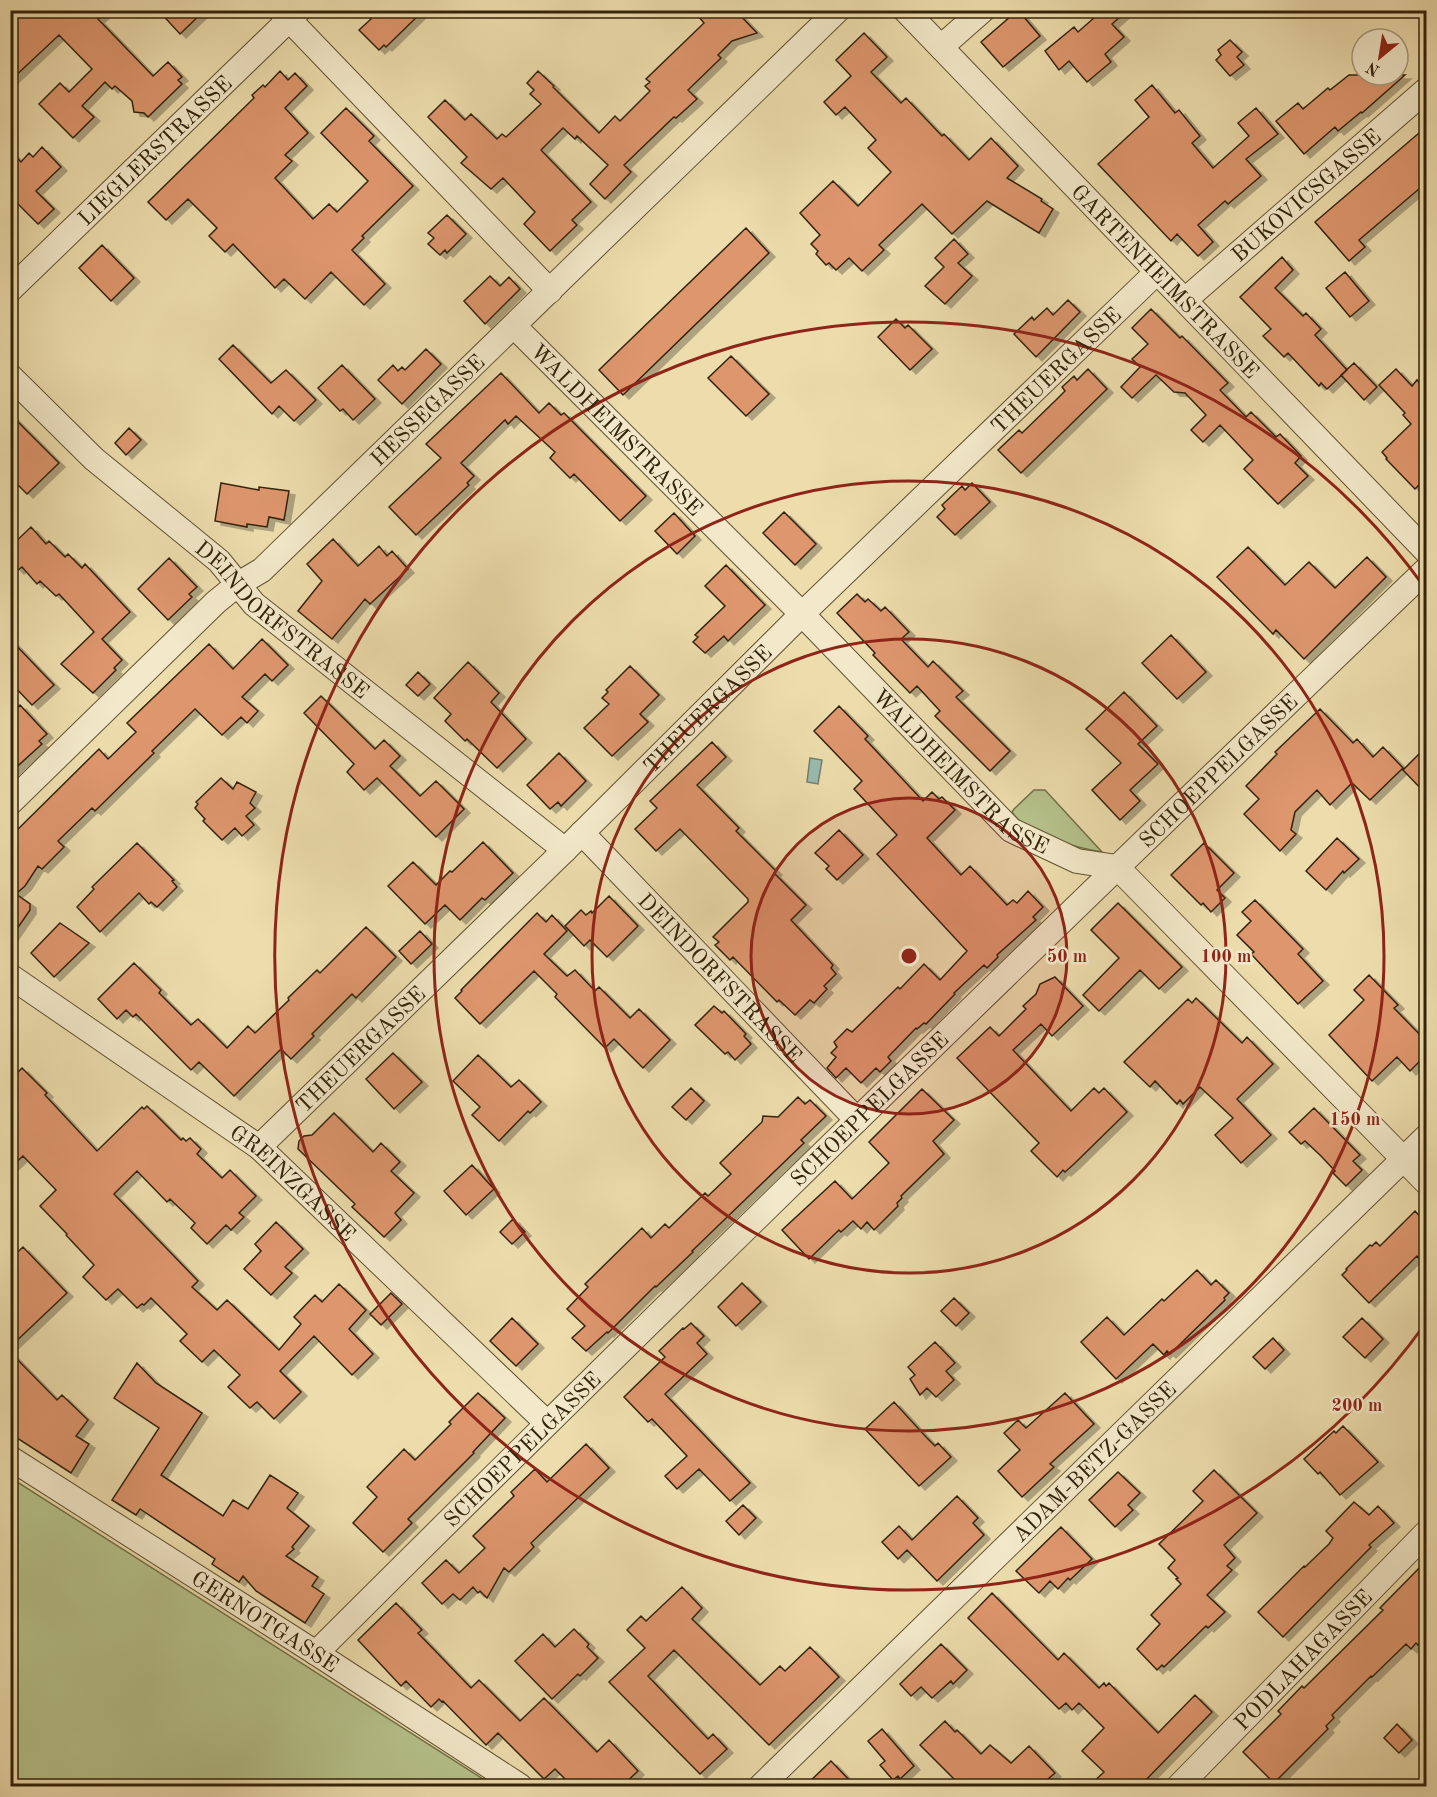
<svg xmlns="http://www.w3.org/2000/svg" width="1437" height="1797" viewBox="0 0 1437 1797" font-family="'Old Standard TT',serif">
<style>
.green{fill:#b6c28b;stroke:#74724a;stroke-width:1.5}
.water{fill:#9abbb1;stroke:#717e6e;stroke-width:1.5}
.building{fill:#de966d;stroke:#33230a;stroke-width:1.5;filter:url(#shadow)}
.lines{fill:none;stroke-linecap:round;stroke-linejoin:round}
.minor-casing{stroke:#625233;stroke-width:26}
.minor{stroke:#f3e9ca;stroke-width:24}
.ring{fill:none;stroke:#8f2418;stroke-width:3}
.labels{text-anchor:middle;stroke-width:5;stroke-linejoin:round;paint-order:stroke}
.street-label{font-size:22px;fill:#33230a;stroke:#f3e9ca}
.centre{fill:#8f2418;stroke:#f3e9ca;stroke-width:3}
.ring-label{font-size:18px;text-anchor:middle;font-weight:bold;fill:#8f2418;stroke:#f3e9ca;stroke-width:5;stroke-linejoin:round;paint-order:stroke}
</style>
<defs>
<filter id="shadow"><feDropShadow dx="6" dy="4" stdDeviation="0" flood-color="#0004"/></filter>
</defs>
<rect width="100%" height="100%" fill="#edddad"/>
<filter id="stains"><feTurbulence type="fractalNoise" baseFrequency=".00333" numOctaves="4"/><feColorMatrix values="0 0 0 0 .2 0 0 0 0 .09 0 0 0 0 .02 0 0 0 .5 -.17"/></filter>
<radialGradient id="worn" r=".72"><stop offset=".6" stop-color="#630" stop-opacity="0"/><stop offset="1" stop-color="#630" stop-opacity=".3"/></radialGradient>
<path class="green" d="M1034,790h11l57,62c-25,-4 -77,-18 -90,-40l2,-3z
M10,1478h1l483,308h-483z"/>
<path class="water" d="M810,758l12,2 -4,24 -11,-2z"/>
<path class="building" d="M10,10h98l-10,9 55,57 15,-14 14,15 -4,3 4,4 -34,33 -4,-4 -10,-1 -2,-11 -17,-15 -3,3 -7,-7 -23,24 12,11 -21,21 -34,-34 21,-21 9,9 23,-23 -33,-34 -49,46z
M158,10h47l-25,24z
M363,10h61l-38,37 -2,-2 -5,5 -20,-20 12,-11z
M693,10h42l22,23 -25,8 -14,14 3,3 -33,32 9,9 -21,19 -2,-1 -50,48 7,7 -26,27 -15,-15 18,-19 -31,-29 -2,3 -12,-11 -22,22 50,52 -19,18 5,5 -27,26 -26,-27 11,-12 -32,-34 -12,11 -30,-26 6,-6 -39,-40 17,-17 20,20 6,-6 26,25 5,-5 4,3 35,-33 -11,-10 4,-4 -7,-7 11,-12 16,15 -1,1 46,46 16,-17 5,5 30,-30 -5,-5 5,-4 -4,-3 58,-56z
M1018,10l22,26 -37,31 -22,-25z
M1103,10h25l-16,14 12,13 -19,17 6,8 -24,20 -18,-21 -10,9 -14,-19 29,-24 4,5z
M864,33l23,24 -16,15 30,31 5,-5 36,38 2,-2 25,26 22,-22 27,28 -11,12 35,21 -1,2 12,8 -14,24 -52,-32 -35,33 -30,-30 -43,41 5,5 -22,21 -13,-13 -13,12 -7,-7 -3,2 -10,-11 2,-3 -7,-7 9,-9 -20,-22 33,-32 25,25 33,-34 -23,-24 8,-8 -31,-33 -9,8 -12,-13 27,-26 -15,-16z
M1230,40l12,12 -5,5 7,8 -14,11 -14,-16 5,-5 -3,-5z
M280,71l8,9 7,-7 12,13 -22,22 23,25 -23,22 7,6 -17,17 38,41 16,-15 8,8 31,-31 -47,-48 25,-25 28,28 -5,5 44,45 -51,50 2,2 -12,12 33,34 -21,21 -33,-33 -26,27 -21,-20 -9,9 -42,-44 -8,8 -16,-16 8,-8 -29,-29 -22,21 -18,-18 106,-104 -2,-3 11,-10 2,2z
M1349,75h56l-43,38 -1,-1 -23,19 -3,-4 -31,27 -28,-33 22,-18 5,6 25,-21 2,2z
M1152,85l23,28 4,-3 21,26 -8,7 21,25 36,-32 -11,-13 18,-15 22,26 -32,25 15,17 -33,28 -3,-3 -27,24 15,17 -15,14 -21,-22 -6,7 -73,-77 51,-47 -14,-17z
M1419,133l7,9v41l-67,57 6,7 -16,14 -34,-39z
M42,147l19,20 -25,24 18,18 -16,15 -28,-28v-45l11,11 8,-9 4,4z
M447,215l19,19 -19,19 -2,-3 -5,5 -12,-11 6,-6 -6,-5z
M746,228l23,25 -146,142 -24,-25z
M954,239l14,15 -10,9 14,13 -27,28 -20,-18 19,-19 -9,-9z
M102,245l32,33 -23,23 -32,-33z
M1282,257l11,13 -18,18 28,28 3,-3 15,16 -6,6 32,35 -20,19 -6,-6 -2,3 -31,-33 -4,4 -21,-21 8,-7 -31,-32z
M1345,272l24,29 -19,16 -24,-29z
M490,276l10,10 9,-9 11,12 -35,35 -21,-23z
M1068,300l12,12 -44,45 -22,-23 18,-17 2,3 13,-12 6,7z
M1151,309l29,29 2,-2 46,47 -8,7 26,27 5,-5 25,25 4,-3 21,22 -6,7 13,13 -30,28 -34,-35 9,-9 -33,-35 -17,17 -12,-12 15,-15 -21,-22 -11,-1 -18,-17 -24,23 -11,-11 19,-20 -8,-8 16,-15 -16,-16z
M896,319l9,9 3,-3 24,24 -22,21 -32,-33z
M233,345l38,38 15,-13 30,30 -22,21 -15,-15 -7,8 -53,-55z
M426,349l15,15 -39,40 -24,-24 15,-15 5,6 4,-4 3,3z
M731,356l38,38 -23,22 -38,-38z
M1354,363l23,24 -13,13 -23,-25z
M342,365l33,34 -22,21 -10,-11 -3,2 -22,-23z
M1088,369l19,20 -86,84 -23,-23 21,-20 3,3 34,-33 9,-9 -3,-4 12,-11 3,4z
M1396,369l16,17 5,-6 9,10v88l-11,11 -29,-30 1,-1 -5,-6 29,-28 -8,-9 2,-2 -26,-28z
M501,373l38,40 10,-10 12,12 3,-2 82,83 -26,25 -46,-47 -4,4 -20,-20 5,-6 -39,-36 -8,8 -3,-4 -44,43 13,13 -7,7 2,2 -53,50 -27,-28 52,-49 -15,-14z
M10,414l49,49 -32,31 -17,-17z
M129,428l12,12 -15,15 -11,-12z
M221,483l38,7v-3l30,4 -5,29 -15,-3 -2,10 -20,-3v3l-32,-6z
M972,483l18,19 -35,33 -18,-18 8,-8 -3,-4 20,-19 3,4z
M784,512l32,32 -21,21 -32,-32z
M674,513l21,23 -18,18 -22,-23z
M31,527l15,17 3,-3 16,16 3,-3 14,14 3,-4 45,48 -28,27 20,21 -8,8 2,2 -23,23 -32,-29 33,-32 -35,-38 -3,2 -16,-15 -3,3 -15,-17 -4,3 -8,-8v-15z
M333,539l25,27 21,-20 8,10 5,-5 16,18 -38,35 -5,-5 -33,40 -34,-28 24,-30 -15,-17z
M1248,547l37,38 24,-23 26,26 32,-31 19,20 -82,82 -28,-29 -3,4 -56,-57z
M169,558l28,29 -8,7 3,3 -24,23 -30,-31z
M726,565l39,40 -37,36 -4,-5 -19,17 -12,-11 5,-5 -3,-2 30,-29 -20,-20z
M857,594l8,8 3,-3 13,12 4,-4 24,25 -8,7 27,28 5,-6 30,30 -7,6 54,54 -20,20 -55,-55 5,-5 -23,-25 -7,7 -37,-38 2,-2 -38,-40z
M1171,635l35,37 -29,27 -35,-36z
M10,639l44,46 -22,20 -22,-23z
M262,639l26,26 -16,16 -7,-7 -23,23 16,14 -11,12 -6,-6 -19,18 -27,-26 -43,42 2,2 -59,58 -3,-3 -34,33 6,6 -22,22 -4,-3 -13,20 -9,8 14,10v6l-20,29v-102l89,-88 9,10 28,-27 -9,-9 82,-79 24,25z
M468,662l31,31 -8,9 35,37 -29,29 -30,-29 -2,2 -20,-20 6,-7 -17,-16z
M630,666l29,29 -19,19 8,8 -36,34 -28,-28 25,-24 -7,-6 6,-6 -2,-2z
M418,672l12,12 -12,12 -12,-11z
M1124,692l33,34 -19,18 20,20 -28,26 10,11 -20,19 -28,-30 29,-27 -35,-34z
M321,696l54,53 9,-9 16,16 -10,10 30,30 16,-15 28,28 -28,28 -59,-59 -13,12 -17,-18 7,-8 -50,-51z
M20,705l27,29 -8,7 3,3 -32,29v-58z
M839,706l29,30 -3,3 58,62 9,-9 7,7 3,-2 13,13 -28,28 34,37 9,-9 37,39 6,-5 4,3 11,-12 15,16 -10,10 3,3 -39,35 1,2 -11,11 -3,-3 -30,28 1,1 -29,30 -2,-1 -7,6 -1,-1 -28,29 3,4 -11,11 -4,-4 -15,15 -15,-15 -10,10 -9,-10 9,-11 -5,-4 6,-6 -3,-5 13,-13 5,3 46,-45 2,2 24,-25 16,16 27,-29 -90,-97 20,-19 -43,-46 8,-8 -48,-50z
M1320,709l33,34 4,-4 16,18 10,-10 20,21 -33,32 -18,-17 -22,22 -13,-15 -22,22 -4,18 5,4 -16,17 -36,-37 15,-15 -13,-13 31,-32 -2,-2z
M712,742l14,15 -29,28 42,43 -3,3 40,40 -2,2 32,32 -15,15 42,45 -2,3 5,6 -12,12 3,3 -13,14 -4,-3 -15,15 -16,-15 -2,2 -44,-45 -3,3 -15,-15 4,-3 -6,-5 35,-35v-3l-68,-70 -24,22 -21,-22 22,-21 -7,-7z
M1426,747v47l-23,-24z
M559,753l27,28 -25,25 -3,-4 -8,7 -23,-24z
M221,778l12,11 4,-7 19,10 -6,11 5,5 -9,8 8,9 -12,11 -7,-8 -13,12 -19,-19 2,-2 -10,-11 3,-4 -2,-2z
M839,830l24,25 -26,25 -11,-11 3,-3 -14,-13z
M1337,838l22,21 -15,14 -1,-2 -17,19 -20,-19z
M483,842l30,31 -28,27 -3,-2 -22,22 -15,-15 -20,19 -37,-38 25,-24 23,23 14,-14 2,1z
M137,843l37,37 -2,1 5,6 -20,20 -6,-5 -2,2 -10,-11 -39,39 -23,-25 17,-18 -2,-2z
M1204,843l30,30 -17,17 8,8 -14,14 -8,-9 -2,2 -30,-30z
M609,896l29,30 -31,31 -17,-17 -6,6 -19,-20 16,-16 5,5 5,-4 1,2z
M1255,900l48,49 -5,5 25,27 -25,23 -47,-50 3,-2 -17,-17 14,-14 -9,-9z
M1118,903l64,64 -23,22 -19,-19 -41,41 -16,-16 36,-37 -28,-28z
M537,913l9,9 6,-7 15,16 -23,23 23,22 8,-6 20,21 4,-4 31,31 9,-9 31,31 -27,28 -29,-29 -9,9 -50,-51 2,-3 -23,-23 -54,53 -25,-26 7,-7 -1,-1z
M60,923l29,20 -35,34 -23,-24z
M366,927l30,30 -40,41 -4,-4 -40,40 2,2 -23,23 -10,-10 -47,47 -35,-34 -8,8 -55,-56 -3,3 -7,-7 -9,9 -19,-20 36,-36 27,27 -2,3 32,32 7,-6 29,29 21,-22 7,7 34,-33 -1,-2 29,-28 3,3z
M420,931l12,13 -21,20 -12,-13z
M1369,975l29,30 -4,3 32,33v14l-16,16 -13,-14 -25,24 -43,-46 35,-35 -10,-10z
M1055,977l28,29 -31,30 -11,-12 -28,26 58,61 23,-23 5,5 5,-5 23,24 -53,52 -9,8 -2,-2 -6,7 -26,-26 8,-8 -82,-85 33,-31 9,9 27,-27 -3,-3 13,-12 4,-10z
M1196,998l46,45 5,-6 26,27 -36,35 34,36 -30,28 -26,-28 18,-17 -33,-31 -17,17 -3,-4 -3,4 -22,-23 -5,6 -26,-25 64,-63 4,4z
M714,1006l8,7 2,-2 22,23 -2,2 7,8 -16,16 -7,-8 -3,2 -30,-29z
M393,1053l29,29 -28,27 -28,-30z
M478,1055l33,32 8,-7 22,22 -11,11 -2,-2 -29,30 -27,-26 8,-8 -27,-26z
M22,1068l25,25 -2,2 52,56 45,-44 2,2 3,-3 34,34 2,-2 3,3 4,-3 11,11 -4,5 25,24 8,-8 26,26 -17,17 5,4 -13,13 -5,-5 -19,19 -16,-16 4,-5 -25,-24 -3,3 -30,-31 -23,23 84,87 -6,6 25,23 10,-10 52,50 22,-26 -7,-7 21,-22 7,7 17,-18 27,26 -17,19 24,25 -21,21 -38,-39 -34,35 21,21 -27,27 -17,-17 -7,6 -22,-21 12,-12 -26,-25 -12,12 -22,-21 7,-7 -36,-36 -7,7 -2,-1 -5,4 -19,-19 -12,11 -23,-23 11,-12 -28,-30 1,-1 -27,-28 16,-16 -33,-34 -13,12v-88z
M691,1088l13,13 -18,19 -14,-13z
M922,1089l32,31 -21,21 11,13 -43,42 1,2 -5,5 1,3 -24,24 -7,-8 -6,7 -8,-8 -12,11 -2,-2 -30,29 -27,-29 53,-49 17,18 37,-36 -20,-21z
M798,1097l7,7 5,-4 16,16 -25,24 3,3 -112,108 1,1 -37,35 -1,-1 -47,47 -1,-1 -21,19 -14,-13 13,-12 -18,-17 21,-22 -3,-3 57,-56 9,10 14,-14 4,4 36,-35 3,3 23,-22 -11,-11 42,-41 1,-6 15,1z
M1314,1108l46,47 -7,6 9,9 -16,16 -13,-13 2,-2 -14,-15 -16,-15 -4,3 -12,-12z
M334,1113l39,39 8,-9 19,19 -9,9 23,22 -19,20 6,7 -17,17 -32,-30 3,-3 -57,-55 1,-8 5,-5 8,-1z
M472,1165l22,24 -28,26 -22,-24z
M1415,1211l11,12v42l-9,-9 -48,47 -27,-28 5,-5 -1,-1 24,-24 2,1 4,-4 4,4z
M513,1219l12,13 -13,12 -12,-12z
M276,1222l27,27 -18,18 7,6 -21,22 -27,-26 17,-18 -6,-7z
M23,1247l44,46 -57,54v-88z
M1197,1270l14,15 5,-5 13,13 -5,5 1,2 -55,54 -3,-3 -3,4 -11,-11 -37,35 -35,-37 26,-25 17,18 38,-36 2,2z
M742,1283l19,19 -25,24 -18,-19z
M391,1293l11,11 -21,21 -11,-11z
M954,1298l15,15 -13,13 -15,-15z
M512,1318l26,26 -22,22 -26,-25z
M1362,1318l21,21 -18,19 -22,-21z
M691,1323l13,13 -7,7 10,11 -42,40 85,89 -20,18 -31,-32 -22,20 -12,-13 22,-20 -35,-37 -4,3 -24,-25 41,-40 -6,-6 24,-23 1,1z
M1273,1338l11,12 -19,19 -12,-12z
M935,1342l20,21 -9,8 8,9 -18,17 -9,-9 -7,7 -10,-16 5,-4 -7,-8z
M10,1352l47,48 5,-5 26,25 -12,16 13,8 -18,29 -54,-35 -7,-7z
M137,1363l19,20 46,30 -41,62 62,41 10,-16 15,9 22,-34 28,18 -11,15 22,18 -17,21 2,2 -8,7 32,21 -6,9 12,8 -19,29 -49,-32 -13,-15 -4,6 -27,-18 3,-5 -75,-50 -4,6 -24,-15 47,-72 -45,-30z
M478,1393l27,25 -32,34 1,1 -66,66 4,4 -29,29 -30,-29 24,-26 -10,-10 37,-38 11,11 36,-36 -2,-2z
M1065,1393l29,31 -44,40 4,3 -32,30 -24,-26 22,-21 -16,-17 14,-13 8,8z
M894,1402l33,36 8,8 3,-3 13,14 -32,29 -54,-57z
M1343,1426l35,36 -38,33 -20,-23 -2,2 -14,-15 30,-28 2,2z
M586,1444l23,24 -78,75 3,4 -25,25 -5,-4 -17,30 -7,-7 -2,2 -5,-6 -13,13 -7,-6 -11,10 -20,-21 24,-23 13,13 26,-25 -12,-12 41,-40 -3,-4 24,-23 12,13z
M1214,1470l43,43 -33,32 11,13 -8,8 5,4 -25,25 18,17 -17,16 -2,-2 -42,41 -2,-2 -5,5 -20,-21 23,-25 -9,-9 30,-31 -5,-5 2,-1 -10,-10 7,-8 -16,-16 44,-43 -10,-10z
M1118,1472l22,21 -12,12 5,5 -18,17 -26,-27z
M957,1496l21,22 -5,5 11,12 -47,46 -30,-31 -9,9 -16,-17 17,-16 13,14z
M1354,1502l15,13 9,-9 16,17 -25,22 2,2 -88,90 -25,-25 46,-46 1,1 24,-23 4,-6 -7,-7z
M743,1505l13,13 -17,17 -13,-14z
M1061,1527l31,32 -22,21 -2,-2 -10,11 -8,-8 -11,12 -23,-22z
M1426,1561v76l-8,8 -2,-2 -5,6 -5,-5 -34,33 -1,-1 -39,39 2,3 -8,8 2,3 -54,54 -31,-31 38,-38 -3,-3 24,-25 2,2 79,-78 -3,-2z
M682,1587l20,21 -10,11 68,66 20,-19 5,5 25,-24 29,30 -70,68 -95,-95 -26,26 60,63 5,-5 14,15 -27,25 -91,-92 36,-34 -18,-18 14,-14 5,5z
M992,1593l66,67 6,-7 35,35 5,-5 2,3 3,-3 49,50 37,-38 17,17 -72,74h-51l15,-14 -22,-21 22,-23 -25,-25 -7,7 -6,-7 -7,6 -91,-91z
M396,1603l26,27 -4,3 53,55 8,-8 41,41 24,-23 53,54 12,-12 29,31 -16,15h-50l-17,-17 -11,10 -46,-46 -12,12 -43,-44 -1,1 -3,-3 -8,8 -25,-26 -5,5 -43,-46z
M574,1629l15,15 -2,3 11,11 -18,18 -2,-2 -26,25 -37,-38 28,-27 12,13z
M941,1644l26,26 -14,14 -2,-3 -19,17 -11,-11 -10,9 -11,-12z
M945,1721l10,11 2,-2 24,24 9,-9 21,18 18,-17 26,27 -15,13h-79l-41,-41z
M1397,1724l15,16 -13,13 -15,-15z
M882,1729l32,37 -14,13 -2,-3 -5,4 -13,-15 5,-4 -17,-20z
M831,1761l24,25h-50z"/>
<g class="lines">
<defs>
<g id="minor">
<path d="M280,10l270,281"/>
<path id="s1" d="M905,10l521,541"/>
<path d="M941,47l42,-37"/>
<path id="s2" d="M10,290l289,-280"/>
<path id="s3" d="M1185,300l241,-210"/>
<path id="s4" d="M514,326l288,288 209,216 66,31 40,6 309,315"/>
<path id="s5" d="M10,376l84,83 125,102 35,43 311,246"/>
<path id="s6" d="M10,803l206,-201 21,-17 25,-15 576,-560"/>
<path id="s7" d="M582,833l275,287"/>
<path id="s8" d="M10,976l249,171 288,276"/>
<path id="s9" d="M259,1147l306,-297 237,-236 355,-342"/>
<path id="s10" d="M10,1458l306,195 204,133"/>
<path id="s11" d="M316,1653c366,-365 737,-725 1110,-1083"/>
<path id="s12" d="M761,1786l665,-649"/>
<path id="s13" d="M1179,1786l247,-253"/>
</g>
</defs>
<use href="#minor" class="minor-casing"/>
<use href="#minor" class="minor"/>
</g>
<circle cx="909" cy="956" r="158" fill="#8f2418" fill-opacity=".12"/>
<g class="ring">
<circle cx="909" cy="956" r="158"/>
<circle cx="909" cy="956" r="317"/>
<circle cx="909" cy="956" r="475"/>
<path d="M1425 1324A634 634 0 1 1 1425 588"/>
</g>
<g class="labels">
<g class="street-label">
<text dy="8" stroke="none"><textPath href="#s2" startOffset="201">LIEGLERSTRASSE</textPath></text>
<text dy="8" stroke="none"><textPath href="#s3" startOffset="160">BUKOVICSGASSE</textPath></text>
<text dy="8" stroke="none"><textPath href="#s1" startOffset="376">GARTENHEIMSTRASSE</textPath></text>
<text dy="8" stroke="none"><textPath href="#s9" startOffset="1113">THEUERGASSE</textPath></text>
<text dy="8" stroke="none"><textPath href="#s6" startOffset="574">HESSEGASSE</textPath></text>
<text dy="8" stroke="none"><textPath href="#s4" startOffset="146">WALDHEIMSTRASSE</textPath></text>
<text dy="8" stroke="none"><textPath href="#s5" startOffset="366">DEINDORFSTRASSE</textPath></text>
<text dy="8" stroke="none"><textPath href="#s9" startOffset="627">THEUERGASSE</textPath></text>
<text dy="8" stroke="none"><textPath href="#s4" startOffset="632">WALDHEIMSTRASSE</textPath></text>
<text dy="8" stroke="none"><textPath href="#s11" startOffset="1262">SCHOEPPELGASSE</textPath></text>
<text dy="8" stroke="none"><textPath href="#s7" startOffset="200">DEINDORFSTRASSE</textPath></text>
<text dy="8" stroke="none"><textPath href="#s9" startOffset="141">THEUERGASSE</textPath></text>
<text dy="8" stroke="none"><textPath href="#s11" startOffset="776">SCHOEPPELGASSE</textPath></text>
<text dy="8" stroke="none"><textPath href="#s8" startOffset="351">GREINZGASSE</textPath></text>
<text dy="8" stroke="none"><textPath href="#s11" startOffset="290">SCHOEPPELGASSE</textPath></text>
<text dy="8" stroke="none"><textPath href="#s12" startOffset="465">ADAM-BETZ-GASSE</textPath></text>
<text dy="8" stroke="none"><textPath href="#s10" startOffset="303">GERNOTGASSE</textPath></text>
<text dy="8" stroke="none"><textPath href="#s13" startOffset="177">PODLAHAGASSE</textPath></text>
</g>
</g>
<circle cx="909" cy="956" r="9" class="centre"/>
<g class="ring-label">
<text x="1067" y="962">50 m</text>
<text x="1226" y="962">100 m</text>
<text x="1355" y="1125">150 m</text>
<text x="1357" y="1411">200 m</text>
</g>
<rect width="1437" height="1797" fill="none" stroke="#edddad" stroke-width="36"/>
<rect x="12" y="12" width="1413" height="1773" fill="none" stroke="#33230a" stroke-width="3"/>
<rect x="18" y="18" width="1401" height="1761" fill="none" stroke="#33230a" stroke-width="1.5"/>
<g transform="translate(1380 57) rotate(210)"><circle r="28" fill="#f3e9ca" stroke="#a69a7d" stroke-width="1.5"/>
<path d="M0-4.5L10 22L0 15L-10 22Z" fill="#8f2418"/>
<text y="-9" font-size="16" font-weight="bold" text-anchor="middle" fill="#33230a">N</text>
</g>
<rect width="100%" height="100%" filter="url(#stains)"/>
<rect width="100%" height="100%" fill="url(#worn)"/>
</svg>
